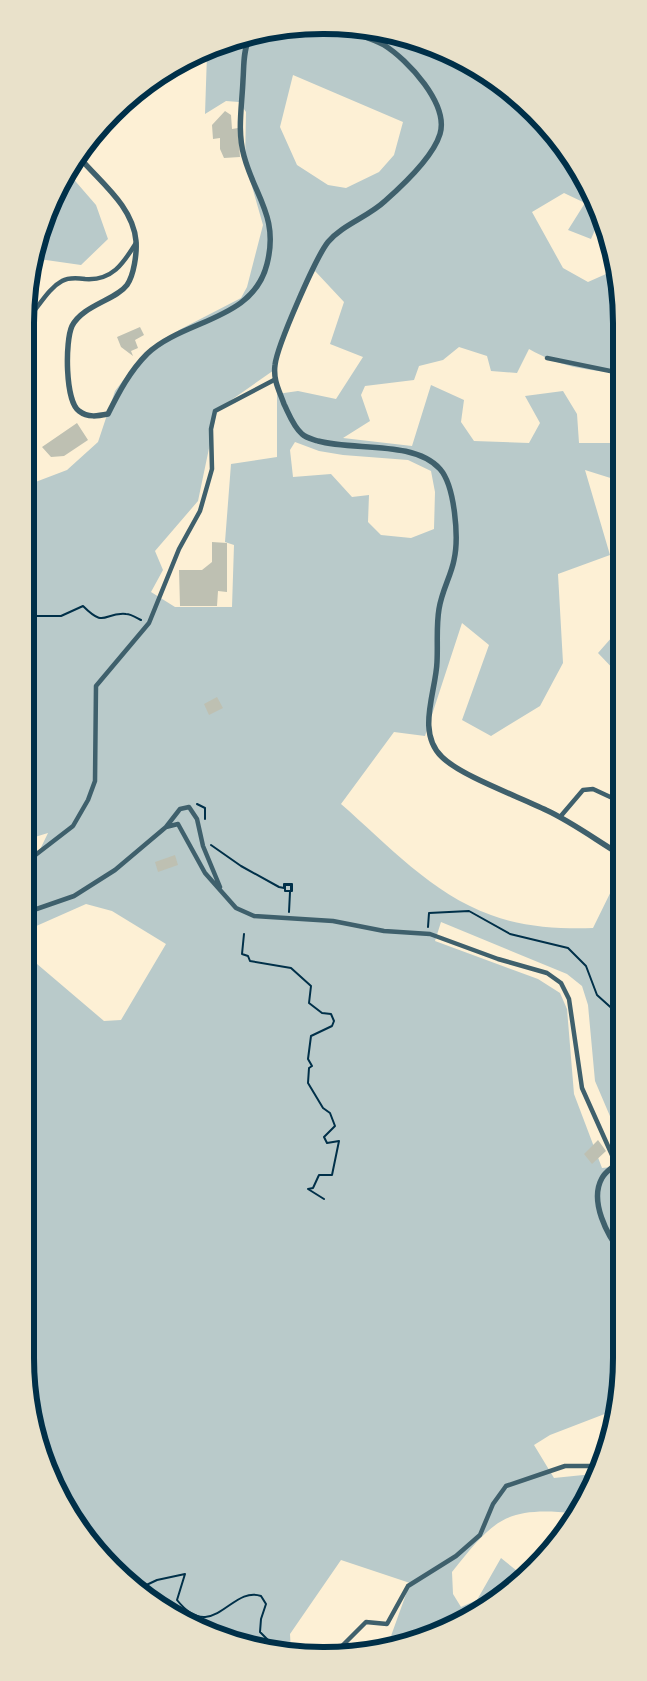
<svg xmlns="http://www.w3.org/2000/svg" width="647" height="1681" viewBox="0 0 647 1681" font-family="Signika,sans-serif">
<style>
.green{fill:#b9caca;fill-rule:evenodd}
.building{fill:#bec0b2}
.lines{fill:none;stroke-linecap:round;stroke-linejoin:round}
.path{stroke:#003049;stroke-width:2}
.minor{stroke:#3f606c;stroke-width:4.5}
.tertiary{stroke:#3f606c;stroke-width:5.5}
.rim{fill:none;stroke:#003049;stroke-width:6}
</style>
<rect width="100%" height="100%" fill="#fdf0d5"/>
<path class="green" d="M285,28l116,7 88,40 59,52 51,82 2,7 -10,23 -23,-9 17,-27 -21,-10 -32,19 31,56 25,14 18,-8 9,-8 4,18 1,89c-36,-3 -59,-6 -91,-24l-12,24 -26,-2 -4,-15 -28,-9 -16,13 -24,6 -5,14 -49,6 -4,9 9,26 -27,17 69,8 19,-61 33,15 -3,22 13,19 55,2 11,-20 -15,-27 38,-5 14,23 2,29h41v38l-35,-11 25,85 -52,19 5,89 -23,43 -49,30 -29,-16 27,-75 -27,-22 -37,113 -31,-4 -53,72c46,40 91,90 150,111 32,12 68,14 102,13l28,-57v271l-26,-61 -7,-76 -6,-19 -15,-12 -126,-52 -6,19 103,38 22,14 7,16 7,85 28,74 20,-2v191l-7,53 -65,25 -16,10 20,33 39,-4 -20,39c-69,-7 -80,8 -121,59l1,22 8,13 16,-7 24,-42 21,17 -33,31 -107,44 -17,1 26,-15 19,-53 -69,-23 -51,74 1,19h-7l-109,-37 -76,-62 -58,-100 -16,-96v-397l5,-3 74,63 17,-1 45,-76 -54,-33 -26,-7 -61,27v-61l7,-4 16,-33 -23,7v-53l4,-14 -4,-104 6,-37 -6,-7v-139l42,-16 31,-28 17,-51 16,-21 48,-40 62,-32 6,-11 16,-62 -18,-63 1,-50 -7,-10 -13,-1 -21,13 2,-60zM293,75l110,47 -9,33 -15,17 -33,16 -18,-3 -31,-20 -17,-38zM315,271l29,31 -14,42 33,13 -27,42 -38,-8 -21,3v63l-46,7 -6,78 9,3 -2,62h-57l-24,-15 12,-22 -8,-19 43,-50 19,-91 60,-42 4,-32zM295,442l24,9 24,4 65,5 23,11 4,21 -1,37 -23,9 -30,-3 -13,-13 1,-27 -17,2 -21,-23 -38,3 -3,-27z
M70,175l26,30 12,34 -27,26 -35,-5 -13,2 2,-16z
M620,628v48l-22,-23z"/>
<path class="building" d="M225,111l6,4 1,14 6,-1 2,29 -16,1 -4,-9v-11l-7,1 -1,-14z
M140,327l4,8 -9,5 3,8 -7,3 2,5 -12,-9 -4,-10z
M77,423l11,17 -24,16 -13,1 -9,-10z
M212,542l15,1v49l-9,-1 -1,15h-37l-1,-36h23l10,-8z
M217,697l6,11 -14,7 -5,-11z
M175,855l3,10 -20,7 -3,-10z
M598,1140l8,11 -14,13 -8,-10z"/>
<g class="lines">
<path class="path" d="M25,616h36l22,-10c23,23 20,6 43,8 5,0 11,4 15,6
M197,804l8,4v11
M211,845l30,21 38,21 5,1v-4h8v7h-7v-6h6v5
M289,912l1,-20
M428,927l1,-14 40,-2 41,23 58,14 18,18 11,29 20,18 2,15 2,1
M244,934l-2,20 6,2 2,5 41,7 20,18 -2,17 13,10 9,1 3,7 -2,5 -21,10 -3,23 4,7 -3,2 -1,15 15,25 7,5 5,13 -11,11 3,6 12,-2 -7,34h-13l-6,13 -5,1 16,10
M621,1062l-2,5 2,3
M140,1588l17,-8 28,-6 -8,26c36,45 54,-15 84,-4l5,8 -5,15 -1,13 20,20
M204,1626l22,3 10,8"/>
<path class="minor" d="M25,321c13,-12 22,-32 37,-40 7,-4 16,-3 23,-2 27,2 38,-15 51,-36
M547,358l73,15
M560,817l23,-27 10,-1 28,13
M166,827l12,-3 27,49 31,35 18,8 79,5 51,10 46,3 68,25 49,14 14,10 8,16 13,89 34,76
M25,863l48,-37 15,-26 7,-19 1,-95 53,-63 30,-74 21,-38 12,-42 -1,-40 4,-18 59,-31
M25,913l49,-17 41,-26 51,-43 14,-18 9,-2 8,12 6,27 17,41
M341,1647l25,-25 21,2 21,-38 48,-30 24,-21 13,-31 13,-18 59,-20h31"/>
<path class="tertiary" d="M351,32c11,4 23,7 33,13 24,15 65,59 56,89 -7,23 -38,52 -55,67 -17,16 -43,24 -57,41 -12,15 -51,104 -53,123 -2,15 4,25 9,39 5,10 9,22 18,30 4,4 10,5 16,7 36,10 96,-1 122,28 15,17 19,69 14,91 -3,16 -12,30 -15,49 -3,18 -1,35 -2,53 -1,30 -21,70 5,95 19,19 78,40 104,53 26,12 50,30 75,45
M79,157c21,25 54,49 57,84 1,12 -2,34 -9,44 -11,15 -44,20 -55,41 -7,15 -7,75 7,85 9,7 19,5 29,3 11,-22 22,-43 39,-60 37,-35 106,-33 120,-90 12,-47 -12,-67 -23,-108 -7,-25 -2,-50 -1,-76 1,-12 0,-30 6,-40
M622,1173l-6,-9c-4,4 -11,8 -14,14 -13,23 5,57 20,76"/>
</g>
<path d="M0 0H647V1681H0ZM323 34H324A289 289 0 0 1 613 323V1358A289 289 0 0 1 324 1647H323A289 289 0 0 1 34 1358V323A289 289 0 0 1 323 34Z" fill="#e9e1ca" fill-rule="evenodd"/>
<path class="rim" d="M323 34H324A289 289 0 0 1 613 323V1358A289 289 0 0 1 324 1647H323A289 289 0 0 1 34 1358V323A289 289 0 0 1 323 34Z"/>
</svg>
